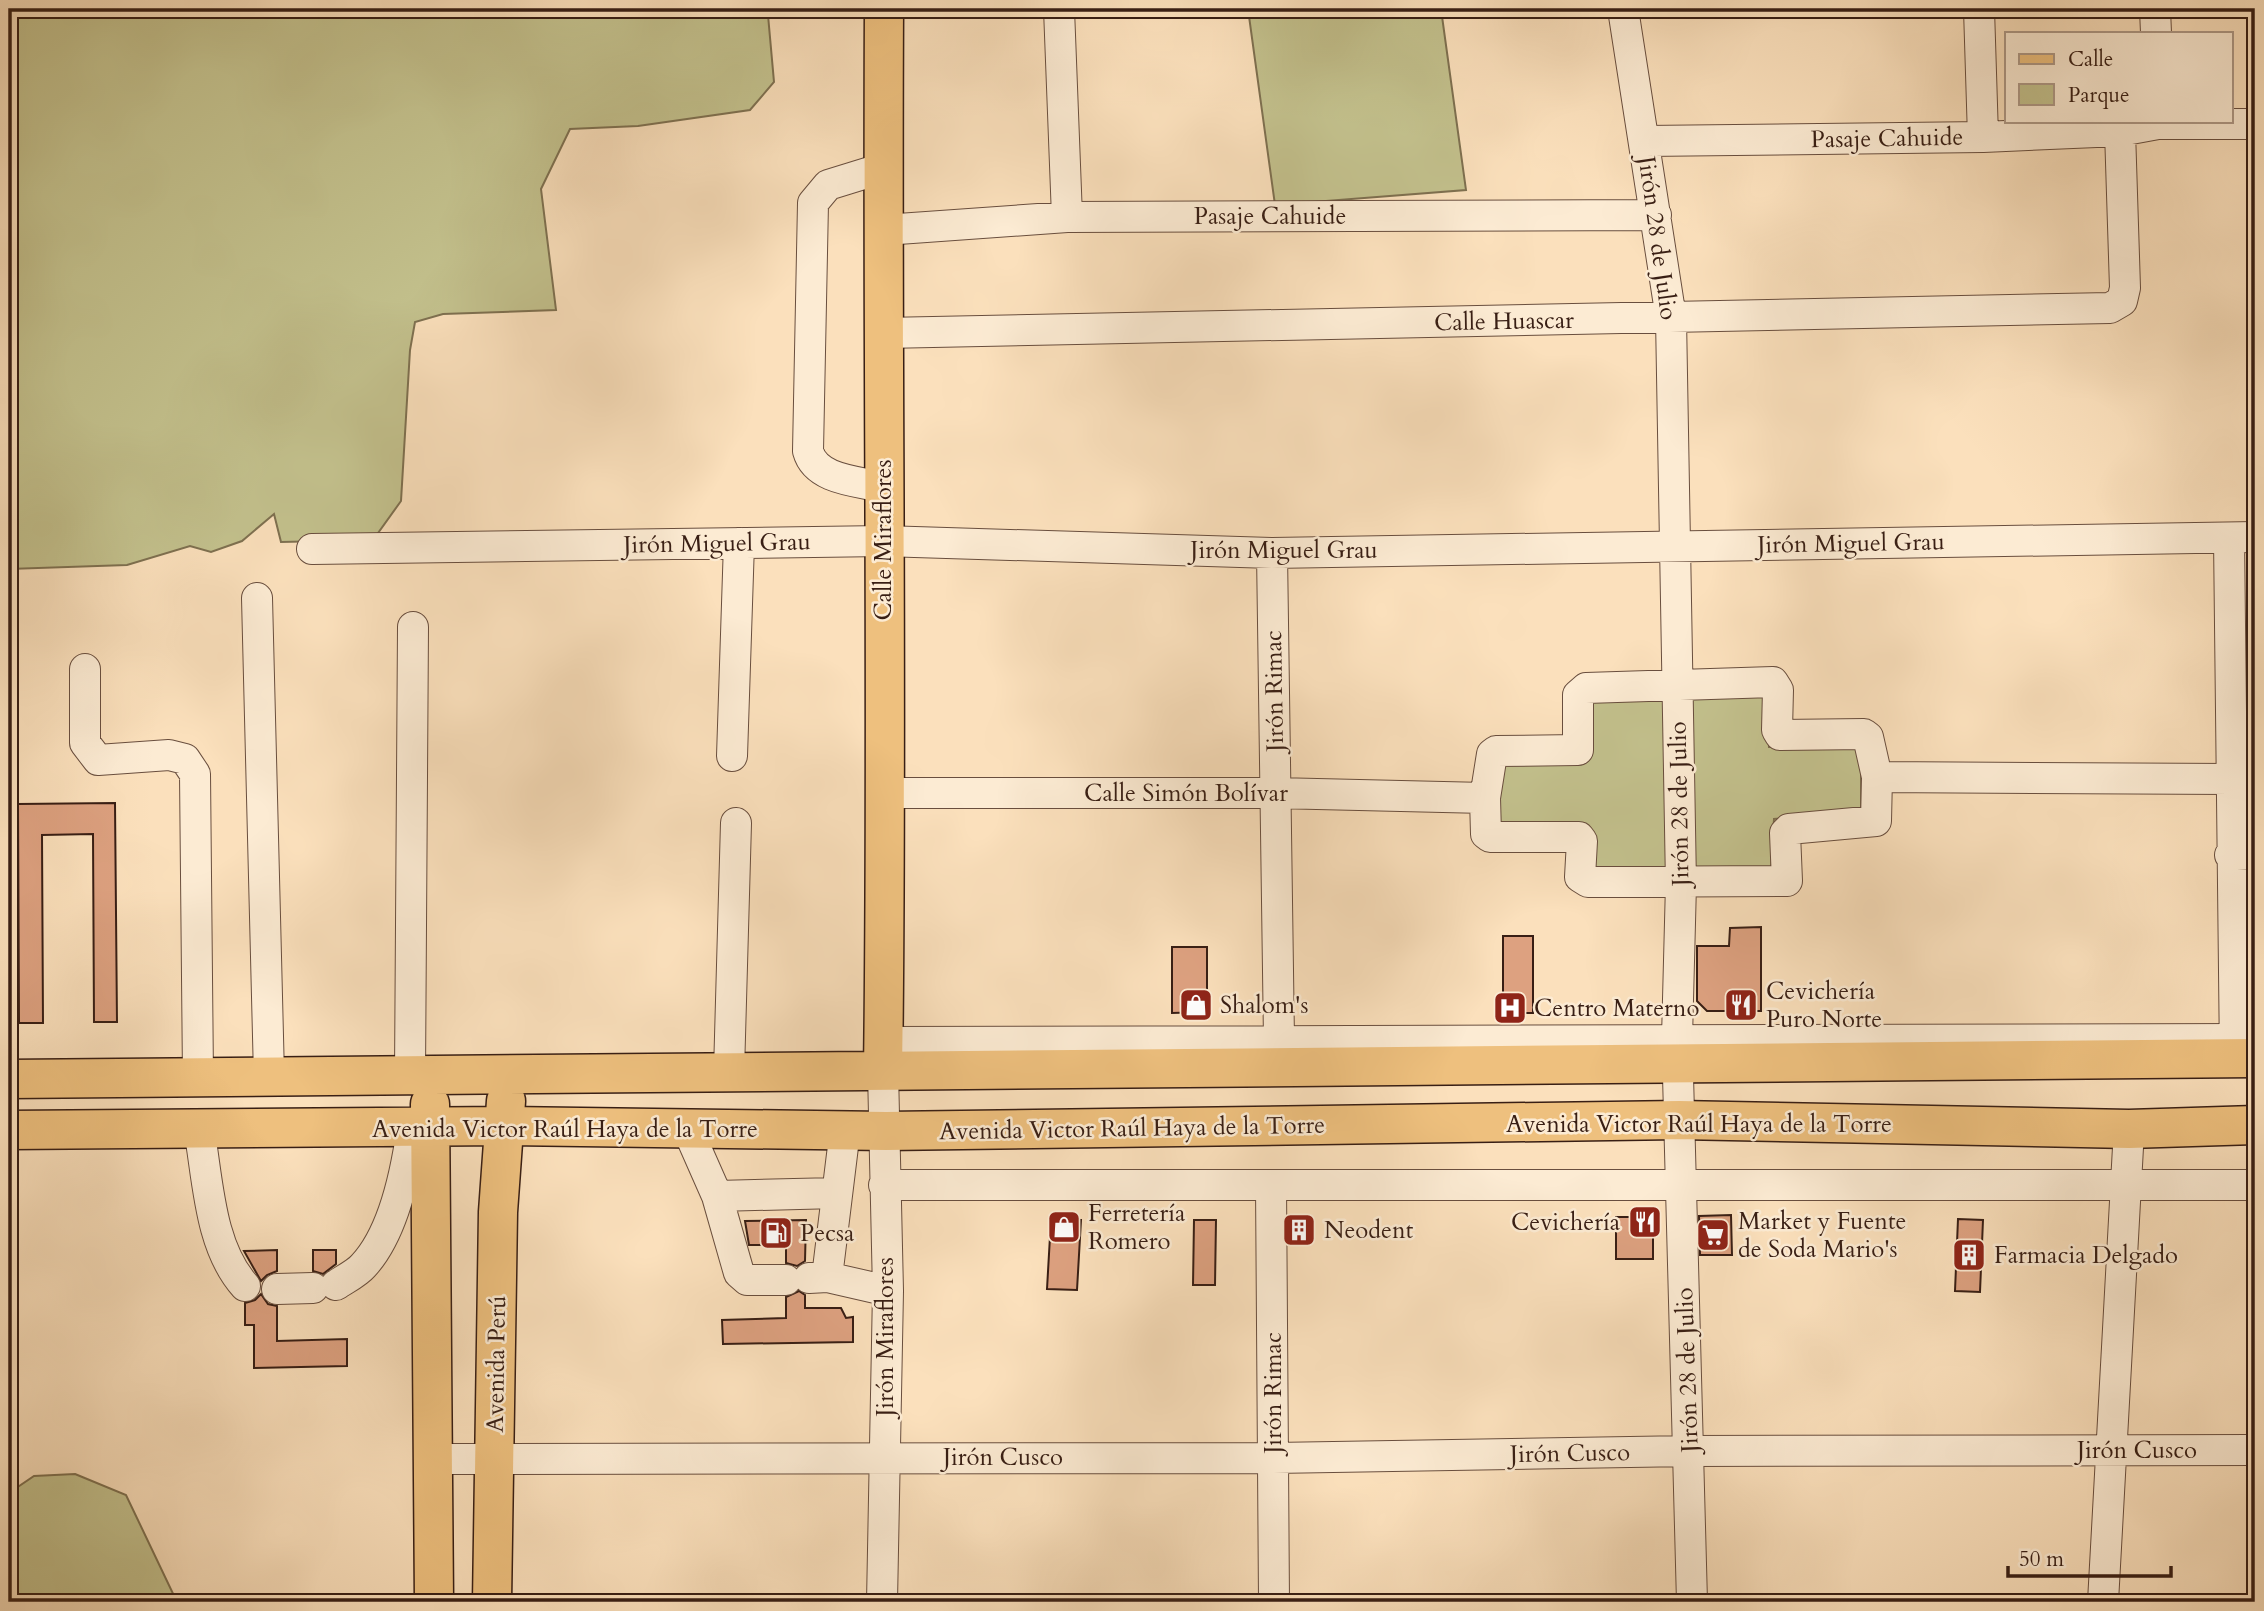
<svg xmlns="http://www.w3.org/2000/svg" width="2264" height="1611" viewBox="0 0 2264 1611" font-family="Cardo,serif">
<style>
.green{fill:#c3c18d;stroke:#7e7050;stroke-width:2}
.building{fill:#dda180;stroke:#381e14;stroke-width:2}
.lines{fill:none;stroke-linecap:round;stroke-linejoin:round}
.minor-casing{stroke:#694e3e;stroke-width:32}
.major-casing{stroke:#381e14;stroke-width:41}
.minor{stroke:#fcebd3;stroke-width:30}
.major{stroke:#eec07e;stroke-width:38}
.labels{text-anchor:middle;stroke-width:5;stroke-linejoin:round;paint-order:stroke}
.street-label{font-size:24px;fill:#381e14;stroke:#fcebd3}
.poi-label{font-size:24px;fill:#381e14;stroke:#fcebd3;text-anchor:start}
</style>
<rect width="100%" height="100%" fill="#fbe0bc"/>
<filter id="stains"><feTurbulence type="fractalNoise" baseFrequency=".00286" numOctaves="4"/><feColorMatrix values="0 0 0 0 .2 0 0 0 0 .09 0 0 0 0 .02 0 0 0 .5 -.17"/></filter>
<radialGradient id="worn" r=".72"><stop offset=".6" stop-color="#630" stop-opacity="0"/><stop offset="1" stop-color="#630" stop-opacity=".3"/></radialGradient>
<path class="green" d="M9,9h763l-4,6 6,67 -24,28 -112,16 -68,3 -29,60 15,121 -113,4 -28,8 -5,28 -9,151 -28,39 -92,2 -7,-28 -32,27 -31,11 -21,-6 -63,19 -118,4z
M1248,9h193l25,181 -191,15z
M1767,690l2,57 92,-1v67l-87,6 -3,53 -181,2 -3,-46h-95l2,-68 90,-3 3,-60z
M75,1474l51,21 51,107h-168v-109l25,-17z"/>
<path class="building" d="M115,803l2,219h-23l-1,-188 -51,1 1,188h-24l-1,-219z
M1761,927v84h-54l-10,-10v-55h32l1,-18z
M1503,936h30v77h-30z
M1172,947h35v65l-35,1z
M1731,1215l1,40h-32l-1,-39z
M1289,1216l22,1 -1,27 -21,-1z
M1616,1217h37v42h-37z
M1051,1219l30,1 -4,70 -30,-1z
M1958,1219l25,1 -3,72 -25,-1z
M806,1220l-1,41 -8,5 -11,-3v-18h-37l-4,-24z
M1194,1220h22l-1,65h-22z
M277,1250v21l-10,4 -6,6 -17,-30z
M313,1250h23v14l-13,10 -10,-3z
M799,1291l6,4v13h36l5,10 7,-1v25l-130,2 -1,-24 64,-2v-21z
M261,1294l7,10 9,2v35l70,-2v27l-93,2v-43h-9v-22l10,-3z"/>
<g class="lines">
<defs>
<path id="minor" d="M1059,9l8,208
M1623,9l48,309 10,566 -4,154 15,564
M1979,9l4,128
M2155,9l1,24
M1645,141l338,-4 137,-6 38,-7h97
M884,230l183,-13 589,-2
M884,333l1226,-25 12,-7 3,-13 -5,-157
M882,487c-25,-6 -66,-7 -74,-36l5,-248 15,-18 55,-17
M2229,538l6,519
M312,549l571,-8 389,12 983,-16
M1272,553l7,487
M257,598l12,478
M85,669v74l13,17 71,-5 16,4 10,15 3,303
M1773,682l5,8 -1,40 3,5 84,-1 4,3 9,40 -1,44 -87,8 -4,4 2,48 -199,1 -8,-5 2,-36 -3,-4h-89l-4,-3 -1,-36 7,-44 4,-3 82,-1v-55l8,-7z
M732,756l7,-213
M1877,777l354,2
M886,793h389l210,5
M2230,855l25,-1
M883,1042l1372,-3
M729,1072l7,-249
M410,1074l3,-447
M687,1128l30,68 22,77 8,7h39
M199,1129c9,50 10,117 46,157
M884,1185h1371
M1271,1185l3,417
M717,1196l120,-3
M827,1277l18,-147
M809,1278l18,-1 61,14
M336,1285c9,-6 21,-12 27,-19 31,-33 43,-94 49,-137
M277,1289l36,-1
M433,1459l841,-1 416,-7 565,-1
M882,1602l6,-311 -5,-220
M2103,1602l26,-473"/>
<path id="major" d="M883,1071c5,-354 -1,-708 1,-1062
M9,1079l2246,-21
M430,1104l4,498
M9,1130l496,-4 381,5 793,-11 450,9 126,-4
M492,1602l6,-390 8,-111"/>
</defs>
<use href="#minor" class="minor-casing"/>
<use href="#major" class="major-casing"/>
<use href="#minor" class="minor"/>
<use href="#major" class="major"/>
</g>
<defs>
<symbol id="shop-square" viewBox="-11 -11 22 22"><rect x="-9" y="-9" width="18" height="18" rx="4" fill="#8f2418" stroke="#fcebd3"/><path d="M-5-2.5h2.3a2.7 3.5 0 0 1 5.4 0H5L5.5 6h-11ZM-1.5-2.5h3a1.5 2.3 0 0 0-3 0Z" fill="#fff"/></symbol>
<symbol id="restaurant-square" viewBox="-11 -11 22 22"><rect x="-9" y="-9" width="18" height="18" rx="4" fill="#8f2418" stroke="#fcebd3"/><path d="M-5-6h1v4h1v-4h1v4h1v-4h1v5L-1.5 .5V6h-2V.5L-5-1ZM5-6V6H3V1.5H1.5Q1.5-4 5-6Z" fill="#fff"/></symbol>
<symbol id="hospital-square" viewBox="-11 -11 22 22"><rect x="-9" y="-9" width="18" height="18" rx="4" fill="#8f2418" stroke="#fcebd3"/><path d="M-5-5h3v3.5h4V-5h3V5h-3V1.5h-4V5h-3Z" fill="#fff"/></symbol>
<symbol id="building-square" viewBox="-11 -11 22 22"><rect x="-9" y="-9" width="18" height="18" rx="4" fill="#8f2418" stroke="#fcebd3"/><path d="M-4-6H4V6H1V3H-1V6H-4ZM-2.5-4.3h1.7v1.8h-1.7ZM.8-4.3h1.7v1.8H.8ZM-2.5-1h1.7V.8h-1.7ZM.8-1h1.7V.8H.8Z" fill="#fff"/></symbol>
<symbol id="fuel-square" viewBox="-11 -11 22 22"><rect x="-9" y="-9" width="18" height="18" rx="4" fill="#8f2418" stroke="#fcebd3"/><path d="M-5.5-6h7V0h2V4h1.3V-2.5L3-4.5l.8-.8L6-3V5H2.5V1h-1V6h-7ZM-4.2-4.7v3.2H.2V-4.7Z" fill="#fff"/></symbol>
<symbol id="supermarket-square" viewBox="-11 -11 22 22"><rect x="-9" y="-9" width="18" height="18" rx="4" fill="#8f2418" stroke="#fcebd3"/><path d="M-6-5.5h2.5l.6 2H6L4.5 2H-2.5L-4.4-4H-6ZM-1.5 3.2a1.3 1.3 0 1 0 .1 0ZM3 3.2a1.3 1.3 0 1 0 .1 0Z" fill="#fff"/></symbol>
</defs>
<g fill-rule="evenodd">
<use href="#shop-square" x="1177" y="986" width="38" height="38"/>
<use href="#restaurant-square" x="1722" y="986" width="38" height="38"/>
<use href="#hospital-square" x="1491" y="989" width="38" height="38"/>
<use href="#restaurant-square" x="1626" y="1203" width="38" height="38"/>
<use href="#shop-square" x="1045" y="1208" width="38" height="38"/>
<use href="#building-square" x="1280" y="1211" width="38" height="38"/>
<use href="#fuel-square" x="757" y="1214" width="38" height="38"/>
<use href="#supermarket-square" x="1694" y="1216" width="38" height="38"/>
<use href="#building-square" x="1950" y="1236" width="38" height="38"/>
</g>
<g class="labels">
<g class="street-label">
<text transform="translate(1887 138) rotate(-1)" y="8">Pasaje Cahuide</text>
<text x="1270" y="224">Pasaje Cahuide</text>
<text transform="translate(1658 238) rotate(82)" y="8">Jirón 28 de Julio</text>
<text transform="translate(1504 321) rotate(-1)" y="8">Calle Huascar</text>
<text transform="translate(883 540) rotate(-90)" y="8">Calle Miraflores</text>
<text transform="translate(717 543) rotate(-1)" y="8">Jirón Miguel Grau</text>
<text transform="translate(1851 543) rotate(-1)" y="8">Jirón Miguel Grau</text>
<text x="1284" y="558">Jirón Miguel Grau</text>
<text transform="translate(1274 691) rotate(-91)" y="8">Jirón Rimac</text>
<text x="1186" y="801">Calle Simón Bolívar</text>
<text transform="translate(1679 804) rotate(-91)" y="8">Jirón 28 de Julio</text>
<text x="1699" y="1132">Avenida Victor Raúl Haya de la Torre</text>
<text transform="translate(1132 1128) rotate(-1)" y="8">Avenida Victor Raúl Haya de la Torre</text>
<text x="565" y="1137">Avenida Victor Raúl Haya de la Torre</text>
<text transform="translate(885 1337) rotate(-90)" y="8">Jirón Miraflores</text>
<text transform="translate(496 1364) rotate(-89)" y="8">Avenida Perú</text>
<text transform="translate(1687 1370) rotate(-92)" y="8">Jirón 28 de Julio</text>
<text transform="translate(1273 1393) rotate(-90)" y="8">Jirón Rimac</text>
<text x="2137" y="1458">Jirón Cusco</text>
<text transform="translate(1570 1453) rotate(-1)" y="8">Jirón Cusco</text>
<text x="1003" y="1465">Jirón Cusco</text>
</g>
<g class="poi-label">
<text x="1766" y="999">Cevichería<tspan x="1766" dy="28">Puro Norte</tspan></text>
<text x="1220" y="1013">Shalom's</text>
<text x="1534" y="1016">Centro Materno</text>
<text x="1088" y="1221">Ferretería<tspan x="1088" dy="28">Romero</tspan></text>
<text x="1738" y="1229">Market y Fuente<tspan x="1738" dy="28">de Soda Mario's</tspan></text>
<text x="1620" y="1230" text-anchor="end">Cevichería</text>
<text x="1324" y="1238">Neodent</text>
<text x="800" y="1241">Pecsa</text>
<text x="1994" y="1263">Farmacia Delgado</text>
</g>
</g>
<rect width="2264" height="1611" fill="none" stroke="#fbe0bc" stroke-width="35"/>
<rect x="10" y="10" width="2243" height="1590" fill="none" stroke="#381e14" stroke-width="3.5"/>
<rect x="18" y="18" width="2229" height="1576" fill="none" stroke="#381e14" stroke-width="2"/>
<rect x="2005" y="32" width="228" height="91" fill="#fcebd3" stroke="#ae9987" stroke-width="2"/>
<rect x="2019" y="54" width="35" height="10" fill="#eec07e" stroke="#ae9987" stroke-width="2"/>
<text x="2068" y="66" font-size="21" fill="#381e14">Calle</text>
<rect x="2019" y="84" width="35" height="21" fill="#c3c18d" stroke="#ae9987" stroke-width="2"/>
<text x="2068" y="102" font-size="21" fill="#381e14">Parque</text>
<path d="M2008 1566v10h163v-10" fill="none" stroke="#381e14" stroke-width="3.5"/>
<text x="2019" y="1566" font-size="21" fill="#381e14" stroke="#fcebd3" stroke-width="5" paint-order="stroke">50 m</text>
<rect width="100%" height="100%" filter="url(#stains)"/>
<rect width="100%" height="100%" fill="url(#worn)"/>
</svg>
